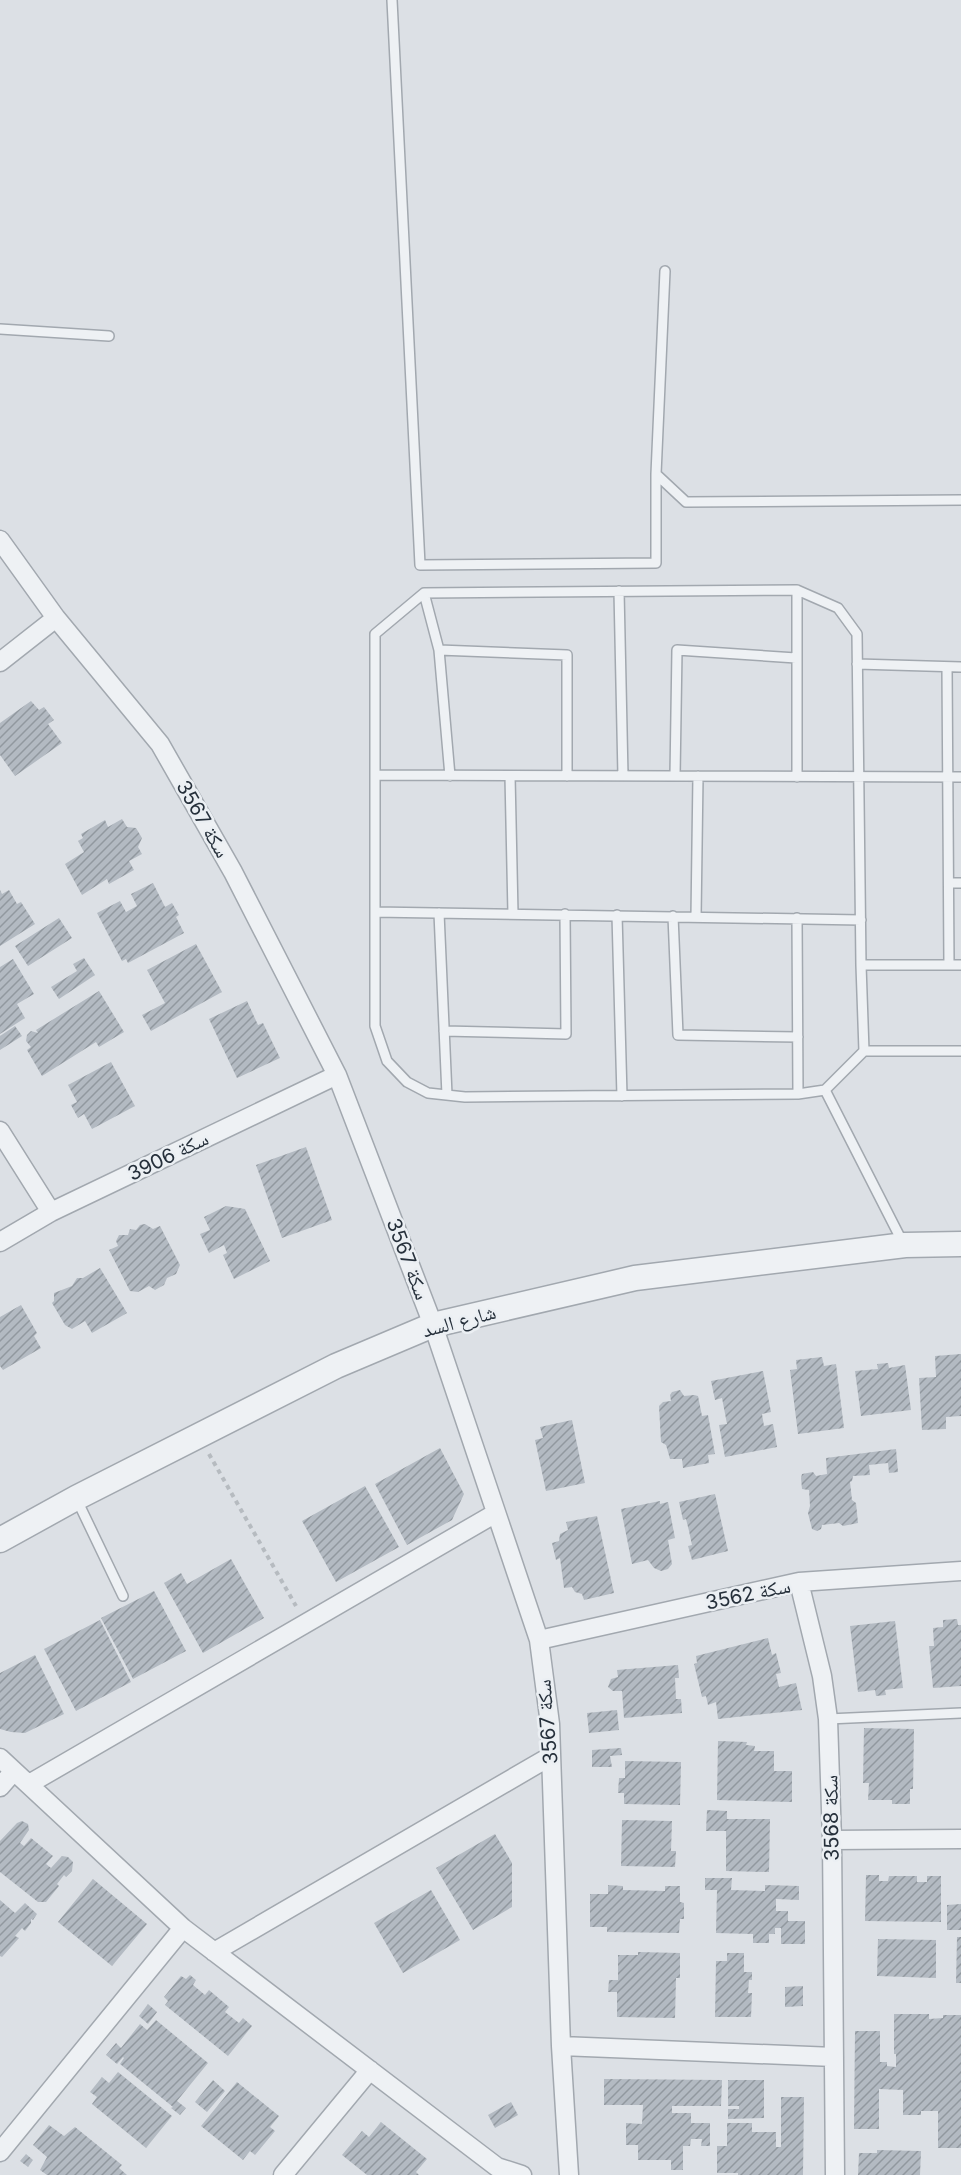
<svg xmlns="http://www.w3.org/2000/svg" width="961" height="2175" viewBox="0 0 961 2175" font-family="Inter,'Noto Naskh Arabic',sans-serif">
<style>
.building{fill:url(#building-hatch)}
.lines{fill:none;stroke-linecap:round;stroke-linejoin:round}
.service-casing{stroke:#a2a8af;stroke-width:12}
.minor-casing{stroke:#a2a8af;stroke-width:21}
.tertiary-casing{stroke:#a2a8af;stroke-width:27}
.path{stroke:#b6bbc0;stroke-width:4;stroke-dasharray:4.5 4.5;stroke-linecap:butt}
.service{stroke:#eef1f4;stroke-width:9}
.minor{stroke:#eef1f4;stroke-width:18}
.tertiary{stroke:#eef1f4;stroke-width:24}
.labels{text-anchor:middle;stroke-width:5;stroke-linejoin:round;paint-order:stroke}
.street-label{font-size:20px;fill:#26303b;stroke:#ebeff3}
</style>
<defs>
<pattern id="building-hatch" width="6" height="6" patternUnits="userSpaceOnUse" patternTransform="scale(1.5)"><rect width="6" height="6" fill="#b3bac2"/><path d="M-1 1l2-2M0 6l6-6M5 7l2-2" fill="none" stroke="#91989f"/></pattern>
</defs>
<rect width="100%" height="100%" fill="#dce0e5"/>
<path class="building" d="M31,701l8,9 5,-3 10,13 -6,4 14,19 -47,33 -15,-21v-32z
M122,819l5,8 9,1 6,10 -4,9 4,7 -13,7 5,9 -25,14 -2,-5 -25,16 -17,-31 19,-12 -6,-11 5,-3 -2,-4 24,-14 3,7z
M153,883l12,24 7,-4 7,12 -3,2 8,16 -56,30 -2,-4 -4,2 -25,-48 23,-12 6,11 11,-6 -6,-12z
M0,890l2,4 7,-4 8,14 4,-2 14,22 -35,22z
M59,918l13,20 -44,28 -13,-20z
M196,944l26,48 -71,39 -9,-16 23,-12 -18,-33z
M84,958l11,17 -36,24 -8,-12 26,-16 -4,-7z
M13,959l21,35 -17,10 8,14 -25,16v-67z
M99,991l25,41 -25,15 -3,-5 -54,34 -15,-26 4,-3 -5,-6 1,-6 4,-4 7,2 -2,-3z
M247,1001l11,24 5,-2 17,35 -43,20 -28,-59z
M15,1026l7,10 -22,14v-14z
M111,1062l24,44 -43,23 -8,-15 -6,4 -7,-13 6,-3 -9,-17z
M306,1147l26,73 -50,18 -26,-73z
M226,1206l19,3 25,52 -36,18 -11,-24 4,-2 -3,-8 -15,8 -9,-19 10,-4 -6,-13z
M145,1224l8,5 7,-3 20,39 -4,9 -9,4 -3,7 -9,5 -6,-4 -11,6 -8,-1 -21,-41 9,-4 -2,-5 3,-6h9l2,-6 6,1 4,-5z
M100,1268l27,45 -35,20 -7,-12 -13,8 -7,-4 -13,-22 2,-2v-8l18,-7 5,-8h6z
M21,1305l16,28 -3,3 7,12 -38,22 -3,-4v-49z
M961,1354v62l-15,1v12l-24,1 -3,-52 17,-1 -1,-21z
M822,1357l2,9 12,-2 8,64 -46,6 -8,-64 7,-1 -1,-9z
M888,1363l1,5 16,-3 6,45 -50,6 -6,-45 23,-2 -1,-5z
M763,1371l8,41 -9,2 2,12 9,-2 4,23 -52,10 -6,-32 8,-1 -5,-26 -7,2 -4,-19z
M680,1390l4,6 10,-1 4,1 4,20 6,-1 7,39 -7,1 1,8 -26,5 -1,-9h-12l-4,-14 -5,-3 -2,-36 4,-4 8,-1 -1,-6 2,-3z
M572,1420l13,63 -39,8 -11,-51 8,-2 -3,-11z
M440,1448l24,46 -12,26 -45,25 -32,-61z
M896,1449l2,23 -9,1 -1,-10 -19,2 1,10 -17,1 -1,5 -2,1 2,18 4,3 2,20 -15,3 -4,-3 -17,2 -1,4 -4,2 -5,-2 -4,-16 2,-7 -1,-16 -7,-1 -1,-11 1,-4 11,-2 3,4 11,-2 -1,-16z
M365,1486l34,61 -63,35 -34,-61z
M715,1494l13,57 -36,9 -4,-14 4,-1 -3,-14 -3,-12 -3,1 -4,-18z
M660,1501v3l8,-2 7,36 -7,2 4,24 -4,5 -7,2 -7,-3 -6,-8 -16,4 -11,-55z
M597,1516l17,77 -30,7 -2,-6 -7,-2 -3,-5 -8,1 -4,-30 -4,2 -4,-17 7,-2 1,-7 8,-4 -2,-8z
M231,1559l33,59 -61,35 -39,-70 17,-10 6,11z
M154,1591l32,60 -53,28 -32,-61z
M957,1619l1,6h3v61l-28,2 -4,-42h5l-1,-18 10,-1v-7z
M100,1620l31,62 -55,29 -32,-62z
M895,1621l8,67 -18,2 1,5 -10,1 -1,-6 -17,2 -8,-66z
M768,1638l4,17 4,-2 5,20 -5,1 3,13 17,-4 6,27 -84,9 -2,-17 -8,3 -2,-9 -4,1 -8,-33 3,-1 -1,-7z
M35,1655l29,59 -39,19 -14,-1 -11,-3v-56z
M678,1665l1,13h-4l1,21h5l1,14 -58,5 -2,-27h-9l-5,-4 3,-8 7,-2 -1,-7z
M617,1710l2,20 -30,3 -2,-20z
M864,1728l50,1 -1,60h-3v15h-18v-4h-24l1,-17h-6z
M718,1741l29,1 -1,3 9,1 -1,5h20v20h18v31l-75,-2z
M621,1748l1,7 -12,1 2,11h-20v-17z
M625,1761l56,1 -1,43 -56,-1v-11h-6l1,-15h6z
M707,1810l20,1v8h43l-1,53 -43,-1v-40h-20z
M622,1820l50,1 -1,30h5l-1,16 -54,-1z
M22,1821l6,3 1,6 -9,13 4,3 7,-8 22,18 -7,8 5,4 11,-12 6,1 5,5 -1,9 -6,6 -2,-2 -7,9 2,2 -13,16h-8l-38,-30v-31l17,-18z
M495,1834l17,29v44l-39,23 -37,-62z
M866,1875h13v6h9l1,-5h28v6h10v-6h14v46l-76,-1z
M705,1878h27l-1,12 34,1v-6l34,1v14l-23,-1v12h12v10h17v23h-24v-16h-6v6h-6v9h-16v-9l-37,-1 1,-43h-12z
M93,1879l54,45 -35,42 -54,-44z
M608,1885l15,1v4l42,1v-5h15v16l4,1v16h-4l-1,14 -72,-1v-5h-17v-33h18z
M431,1890l29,50 -57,33 -29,-50z
M0,1900l15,13 10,-10 12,11 -4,6 -2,-1v4l-6,8 -3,-3 -7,8 4,2 -17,19 -2,-1z
M961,1904v26h-14v-25z
M957,1937h4v46h-5z
M878,1939l58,1v38l-59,-2z
M638,1952l42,1v25h-4l-1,40 -58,-1v-25h-9l1,-12h9v-25h20z
M727,1953h17v19h8v8h-3l-1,13h4l-1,24h-36l1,-56h11z
M190,1975l6,5 -3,5 12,10 4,-5 20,17 -4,5 14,11 4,-5 9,8 -24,30 -63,-51 3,-4 -4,-4 17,-21 5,3z
M803,1986v20l-18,1v-20z
M148,2004l9,8 -9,12 -9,-8z
M894,2014h35v5l14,-1v-3h18v133h-23v-37h-17v4h-18v-25l-24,-1v40h-25l1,-98h25v31h7v4l9,1v-13h-2z
M156,2020l52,43 -31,38 9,7 -6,7 -9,-7 2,-1 -53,-43 4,-6 -1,-1 -6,7 -11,-9 10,-12 5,5 19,-24 7,6z
M118,2072l54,44 -26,32 -54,-44 5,-7 -7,-5 12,-15 7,6z
M604,2079l118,1 -1,26h-49v7h19v10h19v23h-9l1,-7h-11l-1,7h-7v24h-12v-10h-33v-15h-12v-22l16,1 1,-19h-39z
M213,2080l12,11 -18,21 -12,-10z
M728,2080h36v38l-36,1v-10h11v-3h-11z
M237,2082l42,34 -9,11 5,4 -20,24 -5,-4 -7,9 -42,-34z
M781,2097h23l-1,78h-65v-2h-21v-27h10v-23h25v9h24v15h5z
M511,2102l7,13 -23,13 -7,-13z
M381,2122l46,37 -11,13 3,3h-52l-25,-20 20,-24 7,6z
M49,2125l15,11 11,-9 47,38 -3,3 8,7h-80l-7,-5 7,-13 -14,-12z
M877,2150l44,1 -1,24h-62l1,-22h18z
M26,2154l7,6 -5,7 -8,-6z"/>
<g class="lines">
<defs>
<path id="service" d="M392,0l28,565 236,-2v-89
M665,271l-9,203 30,28 275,-2
M0,329l109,7
M797,590v187
M619,591l4,185
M424,593l15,57 11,126
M439,650l128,5v121
M857,664l104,3
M947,667l2,298
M376,775l585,2
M510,776l3,138
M675,776l2,-126 119,8
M949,883h12
M375,912l486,8
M439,913l8,182
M617,915l5,181
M673,916l5,119 120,2
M696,917l2,-141
M797,918l1,176
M861,965h100
M444,1031l122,3 -1,-120
M864,1051l-3,-86 -4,-331 -19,-26 -41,-18 -373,3 -49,41v392l12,35 20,21 21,11 37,4 333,-3 27,-4 39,-39h97
M825,1090l78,153
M77,1500l46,96
M828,1719l133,-6"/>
<path id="minor" d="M0,540l56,78 104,126 73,128 104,203 96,250 106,315 11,84 11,322 8,129
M0,662l56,-44
M0,1131l51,81
M0,1242l51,-30 286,-137
M799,1582l23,94 6,43 4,121 3,335
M539,1640l260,-58 162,-11
M0,1758l183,170 314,239 25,8
M29,1784l467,-271
M0,1787l14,-16
M832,1840l129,-1
M214,1952l337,-196
M561,2046l273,11
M0,2152l183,-224
M283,2175l87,-105"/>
<path id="tertiary" d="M0,1540l76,-42 260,-132 97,-41 202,-47 270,-33 56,-1"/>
</defs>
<use href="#service" class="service-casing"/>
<use href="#minor" class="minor-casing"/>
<use href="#tertiary" class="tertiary-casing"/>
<path class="path" d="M209,1454l87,152"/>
<use href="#service" class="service"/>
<use href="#minor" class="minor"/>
<use href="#tertiary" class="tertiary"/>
</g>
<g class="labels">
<g class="street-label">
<text transform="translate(203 819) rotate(60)" y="7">سكة 3567</text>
<text transform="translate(168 1156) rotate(-26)" y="7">سكة 3906</text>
<text transform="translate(408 1259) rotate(69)" y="7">سكة 3567</text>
<text transform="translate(459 1321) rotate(-15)" y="7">شارع السد</text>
<text transform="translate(748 1594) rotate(-12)" y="7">سكة 3562</text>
<text transform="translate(547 1722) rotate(-95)" y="7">سكة 3567</text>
<text transform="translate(831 1818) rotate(-91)" y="7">سكة 3568</text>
</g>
</g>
</svg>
